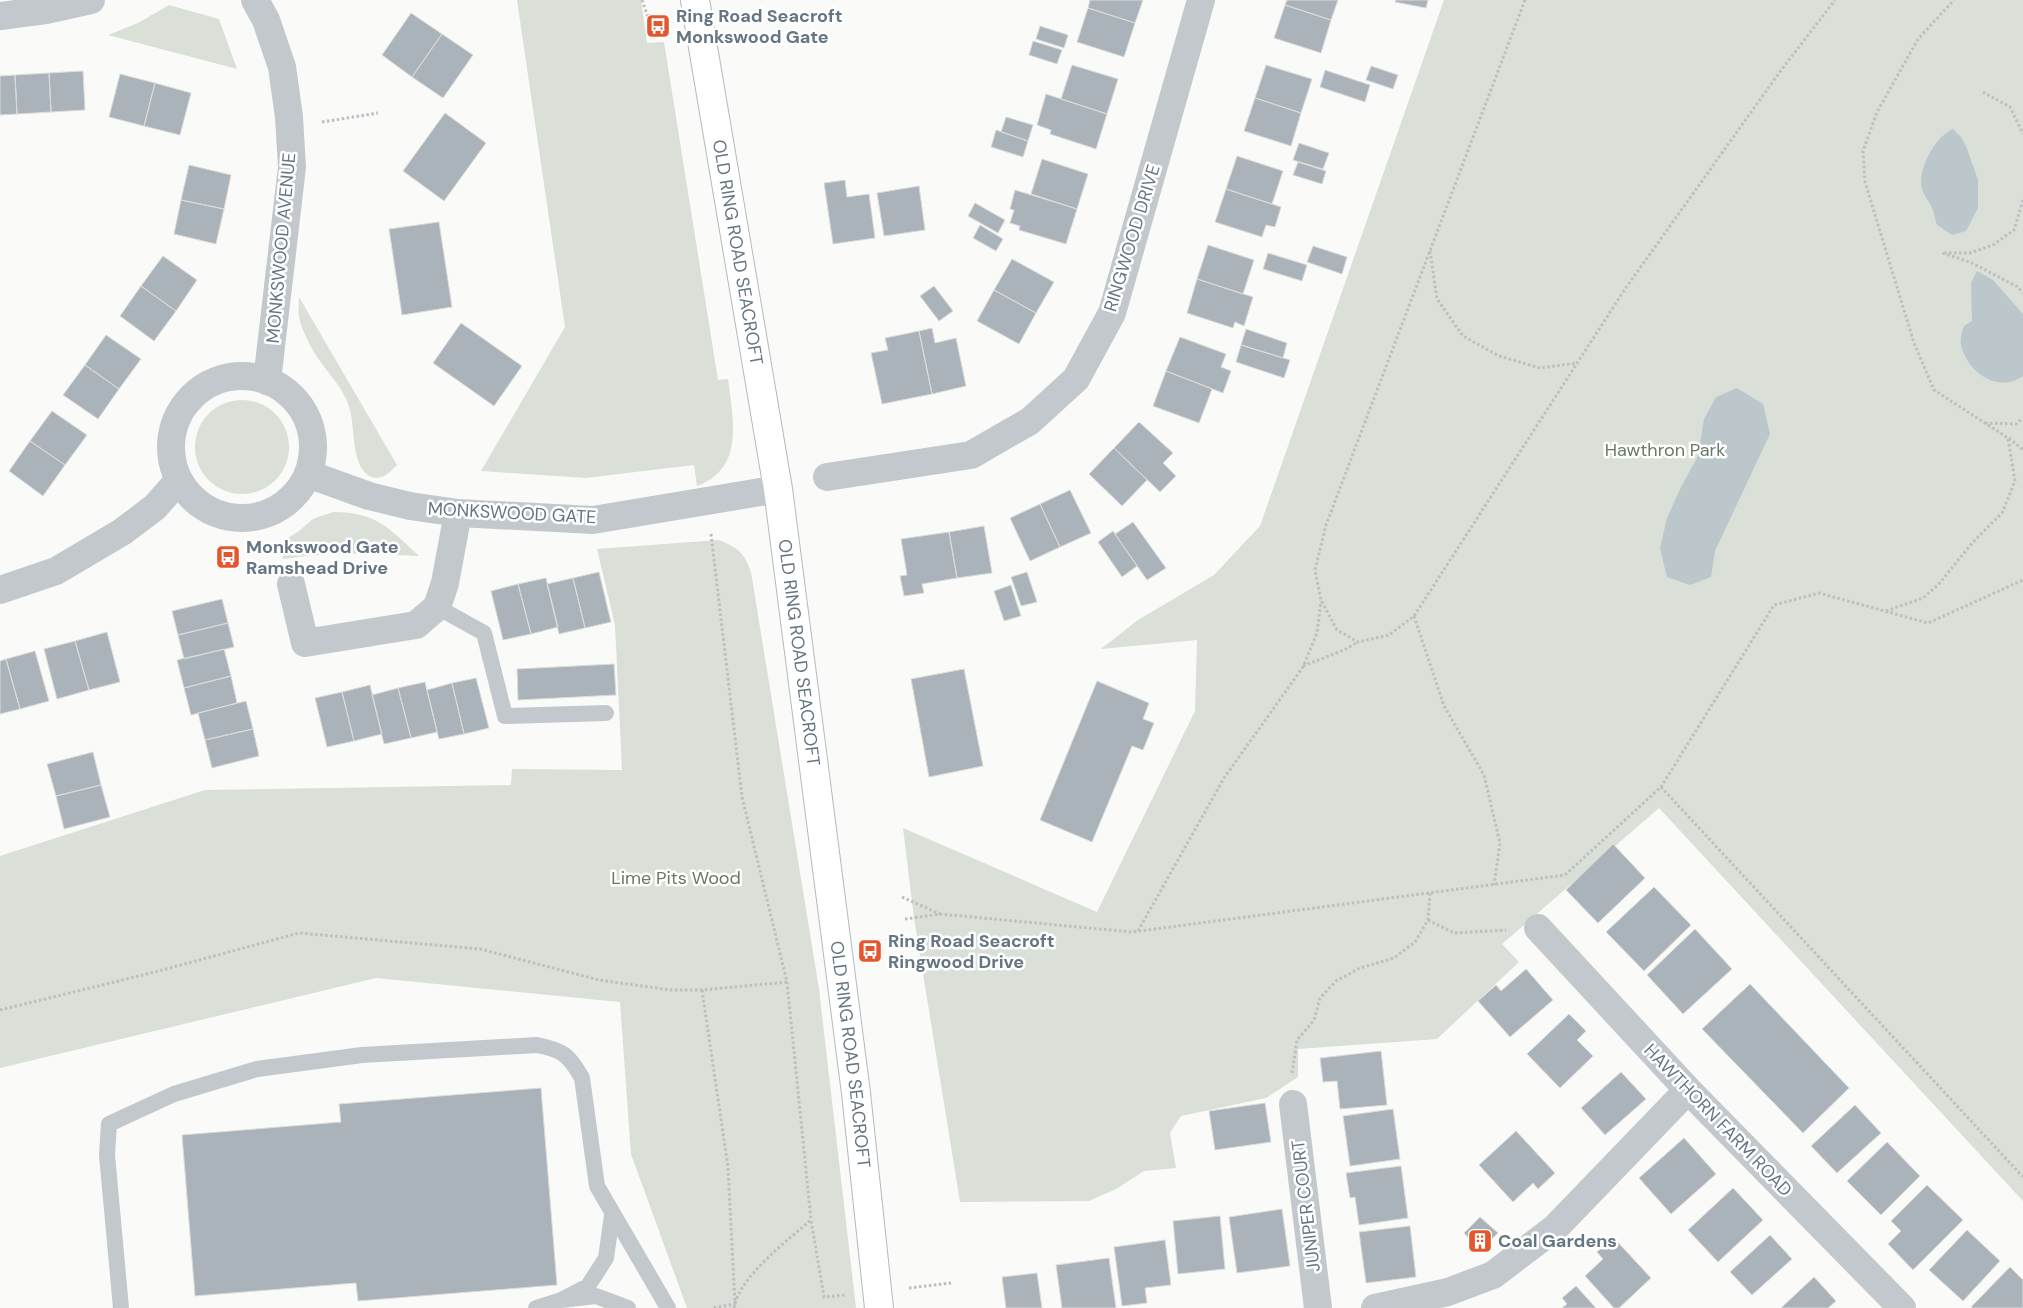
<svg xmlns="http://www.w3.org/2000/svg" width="2023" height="1308" viewBox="0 0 2023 1308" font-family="'DM Sans',sans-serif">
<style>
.green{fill:#dadfd7}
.water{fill:#bbc7cb}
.building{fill:#aab3b9;stroke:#dcdcda}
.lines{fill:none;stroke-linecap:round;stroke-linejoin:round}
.secondary-casing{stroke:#b3babf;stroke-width:30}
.path{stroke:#bbbfc2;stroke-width:3;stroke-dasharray:2.5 2.5;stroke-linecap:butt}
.service{stroke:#c3c8cc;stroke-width:16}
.minor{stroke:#c3c8cc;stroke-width:28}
.tertiary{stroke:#c3c8cc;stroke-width:28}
.secondary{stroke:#fff;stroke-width:28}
.labels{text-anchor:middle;stroke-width:5;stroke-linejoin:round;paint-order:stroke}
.poi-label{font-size:18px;font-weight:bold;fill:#657683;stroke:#fff;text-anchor:start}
.street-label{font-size:18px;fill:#657683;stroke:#fff}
.park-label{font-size:18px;fill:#687a64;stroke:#fff}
</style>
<rect width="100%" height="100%" fill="#fafaf8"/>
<path class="green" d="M517,0h124l6,43 17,-1 54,338 10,-1c5,40 17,89 -31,107l-3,-21 -109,13 -104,-7 84,-144z
M1444,0h579v1201l-364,-393 -157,136 17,18 -82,77 -139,10v28l-32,21 -85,18 -11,17 6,35 -32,3 -28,18 -27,12 -129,1 -46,-284 -11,-90 194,84 98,-201 2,-71 -96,9 37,-29 76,-45 46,-49z
M169,5l50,14 18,50 -129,-34 30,-12z
M299,297l98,168c-8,8 -17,18 -29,10 -17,-12 -13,-48 -18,-65 -5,-20 -19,-33 -30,-49 -7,-9 -20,-34 -21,-45 -1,-6 0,-13 0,-19z
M195 447a47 47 0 1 1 94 0a47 47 0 1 1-94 0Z
M333,512c43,0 56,16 86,44 -49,-2 -88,-5 -136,3l-3,-16 19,-12 14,-12z
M719,540c19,8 25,12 32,32l68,417 37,319h-169l-56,-154 -11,-152 -244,-24 -376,90v-212l205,-66 306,-5 1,-16 110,1 -7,-145 -18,-76z"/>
<path class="water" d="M1953,129l8,8 5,9 12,34v28l-12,23 -14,4 -15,-10c-2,-6 -3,-14 -6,-19 -2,-5 -6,-9 -8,-14 -8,-19 12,-56 30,-63z
M1977,271l16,9 30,34v62c-25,18 -56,-4 -62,-31 -1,-6 1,-14 3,-19l8,-5 -1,-38z
M1737,388l26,16 7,30 -55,117 -4,26 -21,8 -23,-8 -7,-29 7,-30 14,-31 17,-31 6,-37 12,-22z"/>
<path class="building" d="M1090,0h53l-8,23 -47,-15z
M1287,0h51l-7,20 -46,-15z
M1396,0h32l-2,8 -31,-6z
M1285,5l46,15 -10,33 -47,-15z
M1088,8l47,15 -11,34 -47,-15z
M411,13l31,21 -30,43 -30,-22z
M1040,26l28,9 -4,13 -28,-9z
M442,34l31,21 -30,43 -31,-21z
M1033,41l29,9 -5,14 -28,-9z
M1072,65l46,14 -11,35 -46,-15z
M1266,65l46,14 -11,34 -46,-15z
M1371,66l27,9 -5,14 -27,-9z
M1325,70l45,15 -5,17 -45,-15z
M83,71l2,39 -34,2 -2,-39z
M49,73l2,39 -34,2 -2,-39z
M120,74l35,9 -11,43 -35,-9z
M15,75l2,39 -17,1v-39z
M155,83l36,10 -11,42 -36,-9z
M1046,94l61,20 -11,35 -46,-15 1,-4 -14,-5z
M1255,98l46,15 -10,33 -47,-15z
M445,113l41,30 -42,58 -41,-30z
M1006,117l27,8 -5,16 -27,-9z
M996,130l32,11 -5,16 -32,-10z
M1299,143l30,10 -6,16 -30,-9z
M1237,156l46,15 -11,33 -46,-15z
M1042,159l46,15 -11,35 -46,-15z
M1298,162l28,9 -4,13 -29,-9z
M189,165l42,10 -7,34 -43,-9z
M845,180l2,17 22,-3 6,44 -42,6 -9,-61z
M919,186l6,44 -41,6 -7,-43z
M1226,189l55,18 -6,20 -9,-2 -4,12 -47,-15z
M1015,190l62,19 -11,35 -47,-14 1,-4 -10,-3 4,-13 -4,-1z
M181,200l43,9 -8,35 -42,-10z
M975,203l30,17 -7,13 -30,-17z
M439,222l13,85 -50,8 -13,-86z
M980,225l23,14 -7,12 -23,-13z
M1208,245l46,15 -11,34 -46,-15z
M1313,246l34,11 -5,17 -35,-12z
M1268,253l39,12 -5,16 -39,-12z
M163,256l34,24 -21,31 -35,-25z
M1012,259l42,23 -18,31 -42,-23z
M1197,279l56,18 -9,29 -9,-4 -2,6 -46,-15z
M141,286l35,25 -22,30 -34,-25z
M934,286l19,25 -14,10 -19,-25z
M994,290l42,23 -17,31 -42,-23z
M461,323l61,43 -28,40 -61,-43z
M932,328l3,15 21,-5 10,48 -34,8 -13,-63z
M1246,329l41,14 -4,15 -42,-13z
M919,331l13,63 -50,10 -11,-51 17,-3 -3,-12z
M106,335l35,24 -22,30 -34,-24z
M1180,337l46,17 -5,13 10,4 -8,22 -57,-22z
M1241,345l49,15 -6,18 -48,-16z
M85,365l34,24 -21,30 -35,-24z
M1166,371l46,18 -13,34 -46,-17z
M52,411l35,24 -22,30 -35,-24z
M1139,422l34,31 -10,10 13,13 -16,16 -46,-44z
M30,441l35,24 -22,31 -34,-25z
M1114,448l33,32 -25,26 -33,-32z
M1070,490l21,43 -31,14 -20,-43z
M1040,504l20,43 -30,14 -20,-43z
M1133,522l33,46 -19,12 -32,-46z
M984,526l8,47 -35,5 -8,-46z
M1113,531l24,35 -15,11 -24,-35z
M949,532l8,46 -35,6 2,9 -20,3 -4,-20 7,-1 -6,-36z
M599,572l12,50 -26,6 -12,-50z
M1027,572l10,30 -16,4 -10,-29z
M546,578l12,49 -27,7 -13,-50z
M573,578l12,50 -26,6 -12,-50z
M518,584l13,50 -28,6 -12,-49z
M1011,585l10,31 -17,5 -10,-30z
M222,599l6,24 -50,12 -6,-24z
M228,623l6,24 -50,12 -6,-24z
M107,632l13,50 -31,8 -14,-49z
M75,641l14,49 -32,9 -13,-50z
M224,649l7,27 -47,12 -7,-28z
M35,651l14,50 -29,8 -14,-50z
M6,659l14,50 -20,5v-53z
M614,664l2,31 -98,5 -1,-31z
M964,669l19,97 -54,11 -18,-98z
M231,676l6,27 -46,12 -7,-27z
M476,678l13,50 -25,6 -12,-51z
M1097,681l52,22 -6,16 11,4 -11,27 -11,-4 -40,96 -52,-22z
M425,682l12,50 -26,6 -13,-50z
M452,683l12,51 -25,5 -12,-49z
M370,685l12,49 -28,7 -12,-49z
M398,688l13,50 -27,6 -12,-49z
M342,692l12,49 -27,6 -12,-49z
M246,701l7,28 -48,11 -7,-27z
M253,729l6,27 -47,12 -7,-28z
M93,752l8,33 -45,11 -9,-32z
M101,785l9,32 -46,12 -8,-33z
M1613,844l32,34 -47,45 -32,-33z
M1654,887l37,38 -47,46 -38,-39z
M1695,929l37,40 -49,45 -36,-39z
M1526,969l27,31 -43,37 -32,-36 18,-16 5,6z
M1750,984l99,104 -46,45 -101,-104z
M1569,1014l17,17 -9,9 16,16 -33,32 -33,-34z
M1381,1051l6,54 -47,4 -3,-28 -14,1 -3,-24z
M1621,1072l25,27 -41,36 -24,-27z
M541,1088l16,197 -199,16 -2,-18 -161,13 -13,-161 159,-13 -2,-18z
M1265,1103l6,39 -56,8 -6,-39z
M1855,1105l26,28 -44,40 -26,-27z
M1393,1109l7,50 -50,7 -7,-50z
M1516,1131l39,42 -17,16 -5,-6 -20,19 -34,-37z
M1684,1138l32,36 -45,40 -32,-36z
M1887,1142l33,34 -39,39 -34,-34z
M1401,1166l7,52 -49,7 -4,-28 -5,1 -4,-25z
M1927,1185l36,35 -50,50 -25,-26 13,-13 -10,-10z
M1733,1188l30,32 -45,42 -30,-32z
M1282,1209l8,57 -53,7 -8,-56z
M1220,1216l5,53 -47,5 -5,-53z
M1480,1217l18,16 -18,17 -16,-17z
M1410,1226l6,51 -50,6 -7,-51z
M1967,1230l33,31 -37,40 -34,-31z
M1770,1235l22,24 -40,36 -22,-23z
M1613,1237l38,41 -32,30h-5l-29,-32 18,-17 -6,-7z
M1165,1240l6,45 -26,3 2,15 -25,3 -8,-59z
M1109,1258l7,50h-54l-6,-43z
M2010,1267l13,13v28h-50l-2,-1z
M1037,1273l5,35h-36l-4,-31z
M1814,1277l22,24 -8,7h-47z
M1576,1286l20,22h-34l5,-4 -5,-6z"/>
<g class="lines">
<defs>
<g id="secondary">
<path id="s1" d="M695,0l83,489 78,604 23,215"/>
</g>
</defs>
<use href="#secondary" class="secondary-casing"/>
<path class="path" d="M642,0l6,17
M1525,0l-199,525 -11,45 6,30 16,30 21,12 31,-7 25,-19 211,-327 154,-216 56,-73
M1983,92l27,15 13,27
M322,122l56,-9
M2023,200l-9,30 -21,15 -23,8h-28l28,9 48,25 5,6
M1430,251l7,48 26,37 36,20 41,12 37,-5
M1985,423l31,1 7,-6
M2009,438l14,12
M711,534l31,263 45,185 24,238
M1886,611l37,-13 15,-13 35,-43 29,-29 13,-32 -7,-43 -74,-48 -20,-47 -49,-161 -2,-31 14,-39 41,-73 36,-39
M1414,616l30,90 40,69 16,68 -6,42
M1303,666l41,-16 14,-8
M1661,787l362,390
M902,897l38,17
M905,919l35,-5 192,18 433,-57 96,-88 113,-182 45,-12 109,30 95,-43
M1428,920l26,13 52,-3
M1138,931l86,-153 79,-111 14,-34 4,-32
M702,990l26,177 7,137 -23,4
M0,1010l155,-38 144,-39 181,16 119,31 72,10h31l85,-8
M1292,1073l5,-33 17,-20 6,-22 16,-17 24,-13 34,-10 21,-16 13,-22 2,-27
M909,1288l42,-5
M734,1308c4,-30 55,-69 77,-88l13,77 22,-2"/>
<path class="service" d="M437,607l47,26 21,83 101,-3
M561,1300l27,-14 18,-28 6,-43
M121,1308l-14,-153 2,-31 65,-30 83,-25 105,-14 175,-10c26,5 32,10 45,33l15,108 71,122
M536,1308l25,-8 35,-4 32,12"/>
<path class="minor" d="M0,16l46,-6 45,-10
M308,474l61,22 41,10 48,7 135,7 185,-31
M827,477l144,-22 59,-34 46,-42 36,-66 89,-313
M291,584l14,59 111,-18 21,-18 8,-24 13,-70
M1538,928l150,162 214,218
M1293,1104l25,204
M1375,1308l73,-16 45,-17 62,-47 133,-138"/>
<path class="tertiary" d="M255,0l11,20 16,47 7,50 3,50 -25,214
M171 447a71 71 0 1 1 142 0a71 71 0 1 1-142 0Z
M0,590l56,-19 66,-39 33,-25 23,-26"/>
<use href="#secondary" class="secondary"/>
</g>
<defs>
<symbol id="bus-square" viewBox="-11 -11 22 22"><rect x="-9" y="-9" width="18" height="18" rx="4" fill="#e4572e" stroke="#fff"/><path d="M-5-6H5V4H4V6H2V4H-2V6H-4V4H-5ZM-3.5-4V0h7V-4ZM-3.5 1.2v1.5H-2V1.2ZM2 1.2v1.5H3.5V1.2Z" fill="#fff"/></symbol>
<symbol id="building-square" viewBox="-11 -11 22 22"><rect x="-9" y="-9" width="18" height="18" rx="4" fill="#e4572e" stroke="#fff"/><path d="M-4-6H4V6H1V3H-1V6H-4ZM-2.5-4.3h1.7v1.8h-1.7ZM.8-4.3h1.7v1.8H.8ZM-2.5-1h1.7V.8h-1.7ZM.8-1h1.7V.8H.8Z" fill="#fff"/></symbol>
</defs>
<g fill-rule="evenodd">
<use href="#bus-square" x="644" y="12" width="28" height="28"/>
<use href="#bus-square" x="214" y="543" width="28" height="28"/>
<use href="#bus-square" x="856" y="937" width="28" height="28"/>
<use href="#building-square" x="1466" y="1227" width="28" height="28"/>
</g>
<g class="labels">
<g class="poi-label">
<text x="676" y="22">Ring Road Seacroft<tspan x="676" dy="21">Monkswood Gate</tspan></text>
<text x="246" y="553">Monkswood Gate<tspan x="246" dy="21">Ramshead Drive</tspan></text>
<text x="888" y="947">Ring Road Seacroft<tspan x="888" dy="21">Ringwood Drive</tspan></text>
<text x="1498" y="1247">Coal Gardens</text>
</g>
<g class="street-label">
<text transform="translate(1132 238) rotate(-73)" y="6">RINGWOOD DRIVE</text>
<text transform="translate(281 248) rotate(-85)" y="6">MONKSWOOD AVENUE</text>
<text dy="6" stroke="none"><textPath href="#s1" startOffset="256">OLD RING ROAD SEACROFT</textPath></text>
<text transform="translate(512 513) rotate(3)" y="6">MONKSWOOD GATE</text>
<text dy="6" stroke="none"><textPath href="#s1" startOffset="661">OLD RING ROAD SEACROFT</textPath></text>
<text dy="6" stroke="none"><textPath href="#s1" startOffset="1066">OLD RING ROAD SEACROFT</textPath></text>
<text transform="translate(1718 1120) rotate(46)" y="6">HAWTHORN FARM ROAD</text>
<text transform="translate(1306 1206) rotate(-97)" y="6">JUNIPER COURT</text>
</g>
<g class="park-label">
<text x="1665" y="456">Hawthron Park</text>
<text x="676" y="884">Lime Pits Wood</text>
</g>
</g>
</svg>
